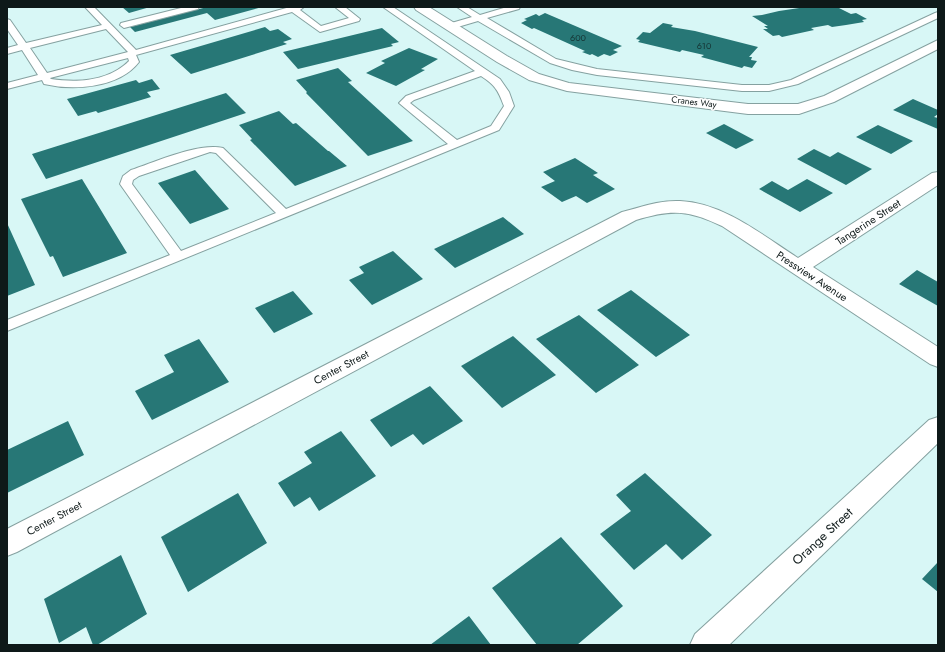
<svg xmlns="http://www.w3.org/2000/svg" width="945" height="652" viewBox="0 0 945 652" font-family="Jost,sans-serif">
<style>
.building{fill:#277776}
.lines{fill:none;stroke-linecap:round;stroke-linejoin:round}
.service-casing{stroke:#85a1a0;stroke-width:2}
.minor-casing{stroke:#85a1a0;stroke-width:2}
.service{fill:#fff;fill-rule:evenodd}
.minor{fill:#fff;fill-rule:evenodd}
.labels{text-anchor:middle;stroke-width:3;stroke-linejoin:round;paint-order:stroke}
.number-label{font-size:9px;fill:#143030}
.far-street-label{font-size:9px;fill:#0e1919;stroke:#fff}
.street-label{font-size:11px;fill:#0e1919;stroke:#fff}
.near-street-label{font-size:13px;fill:#0e1919;stroke:#fff}
</style>
<rect width="100%" height="100%" fill="#d8f7f6"/>
<path class="building" d="M122,7h28l-21,6z
M207,7h55l-47,13 -8,-7 -72,19 -5,-5z
M806,7h31l14,7 5,-1 11,6 -5,1 2,2 -18,3 -14,2 -4,-2 -17,3 3,2 -32,7 -3,-2 -6,1 -10,-7h5l-4,-3h4l-16,-10 10,-1 17,-4z
M545,13l77,33 -9,4 5,2 -8,4 -6,-2 -6,3 -6,-3 -2,1 -8,-3 3,-1 -51,-23 -2,1 -11,-6 6,-3 -3,-1 12,-5 3,2z
M663,23l10,2 -2,2 24,4 63,16 -9,10h3l-1,3 6,1 -5,7 -8,-2 -2,2 -41,-11 3,-2 -22,-5 -2,2 -42,-10 2,-2 -4,-1 7,-7 7,1z
M265,27l5,4 8,-2 14,10 -9,3 4,2 -96,30 -21,-19z
M382,28l17,14 -8,2 2,2 -95,23 -15,-17z
M409,48l29,11 -17,10 4,1 -29,16 -30,-13 19,-10 -4,-2z
M338,68l14,13 -4,1 65,59 -45,15 -62,-63 1,-1 -11,-12z
M152,79l8,10 -13,3 4,5 -53,16 -2,-2 -18,5 -11,-17 69,-19 3,3z
M226,93l20,20 -200,66 -14,-25z
M913,99l25,11v4l-4,3 4,1v11l-45,-19z
M279,111l14,13 3,-1 32,28h1l18,15 -52,20 -45,-46 2,-1 -13,-14z
M724,124l30,16 -18,9 -30,-16z
M878,125l35,16 -22,13 -35,-17z
M814,149l16,8 8,-5 34,17 -26,16 -49,-26z
M575,158l23,15 -5,2 22,14 -28,14 -11,-7 -14,6 -21,-15 14,-6 -12,-9z
M195,170l34,39 -39,15 -32,-41z
M82,179l45,74 -64,24 -10,-21 -3,1 -29,-58z
M807,179l26,14 -33,19 -41,-23 13,-8 16,9z
M503,217l21,17 -69,34 -21,-19z
M7,223l28,62 -28,11z
M393,251l30,28 -51,26 -23,-25 15,-7 -5,-6z
M917,270l21,12v24l-39,-22z
M631,290l59,45 -34,22 -59,-47z
M293,291l20,23 -39,19 -19,-25z
M579,315l60,50 -43,28 -60,-54z
M513,336l43,39 -54,33 -41,-42z
M199,339l30,43 -77,38 -17,-29 39,-19 -10,-17z
M430,386l33,35 -40,24 -10,-11 -22,13 -21,-27z
M68,421l16,34 -77,38v-43z
M341,431l35,45 -57,35 -9,-14 -16,10 -16,-24 34,-20 -8,-11z
M645,473l67,62 -30,25 -16,-16 -32,26 -34,-36 31,-23 -15,-16z
M238,493l29,50 -79,49 -27,-55z
M561,537l62,69 -46,39h-40l-45,-57z
M121,555l26,59 -50,31h-4l-7,-18 -27,16 -15,-44z
M938,562v30l-16,-13z
M469,616l22,29h-61z"/>
<g class="lines">
<defs>
<path id="service" d="M85,7h9l42,43 154,-43h14l-4,3 21,16 28,-8 -14,-11h10l15,12 -1,2 -39,11 -28,-20 -156,43 3,7c-20,26 -65,29 -95,22l-2,-4 -35,9v-6l31,-8 -16,-25 -15,4v-6l11,-3 -11,-16v-10l3,1 16,23 76,-18zM106,29l22,23 -81,21 -17,-25zM128,58l1,3c-20,20 -51,22 -78,18l-1,-1z
M185,7h14l-1,2 -74,19 -4,-3 1,-2z
M383,7h10l107,72 9,13 5,14 -15,24 -492,201v-11l163,-65 -50,-71 3,-8 8,-6c24,-8 68,-28 92,-22l63,61 162,-65 -49,-41 7,-7 69,-25zM481,76c14,9 17,14 23,30l-13,20 -34,14 -47,-37 4,-3zM210,152l6,1 60,60 -95,38 -49,-67 1,-4 6,-4z
M457,7h10l13,8 27,-8h13l-1,2 -32,9 69,41 41,10 145,16h27l22,-5 144,-67 3,-1v6l-140,66 -29,7h-27l-145,-16 -25,-5 -22,-7 -72,-42 -27,8 -3,-1 -1,-2 1,-2 24,-7z"/>
<path id="minor" d="M414,7h15l78,49 32,18 30,9 179,21h50l26,-8 114,-56v9l-104,53 -35,12h-51l-181,-23 -38,-11 -32,-18 -81,-52z
M938,172v13l-125,82 125,80v20l-8,-3 -208,-138c-34,-16 -50,-17 -86,-6l-619,332 -10,4v-27l615,-317c19,-5 38,-12 58,-11 44,2 82,34 118,57l134,-85z
M938,417v26l-209,202h-39l5,-11 234,-214z"/>
</defs>
<use href="#service" class="service-casing"/>
<use href="#minor" class="minor-casing"/>
<use href="#service" class="service"/>
<use href="#minor" class="minor"/>
</g>
<g class="labels">
<g class="number-label">
<text x="578" y="41">600</text>
<text x="704" y="49">610</text>
</g>
<g class="far-street-label">
<text transform="translate(694 102) rotate(7)" y="3">Cranes Way</text>
</g>
<g class="street-label">
<text transform="translate(868 222) rotate(-33)" y="4">Tangerine Street</text>
<text transform="translate(812 276) rotate(33)" y="4">Pressview Avenue</text>
<text transform="translate(341 367) rotate(-28)" y="4">Center Street</text>
<text transform="translate(54 518) rotate(-28)" y="4">Center Street</text>
</g>
<g class="near-street-label">
<text transform="translate(822 536) rotate(-43)" y="5">Orange Street</text>
</g>
</g>
<rect width="945" height="652" fill="none" stroke="#0e1919" stroke-width="16"/>
</svg>
